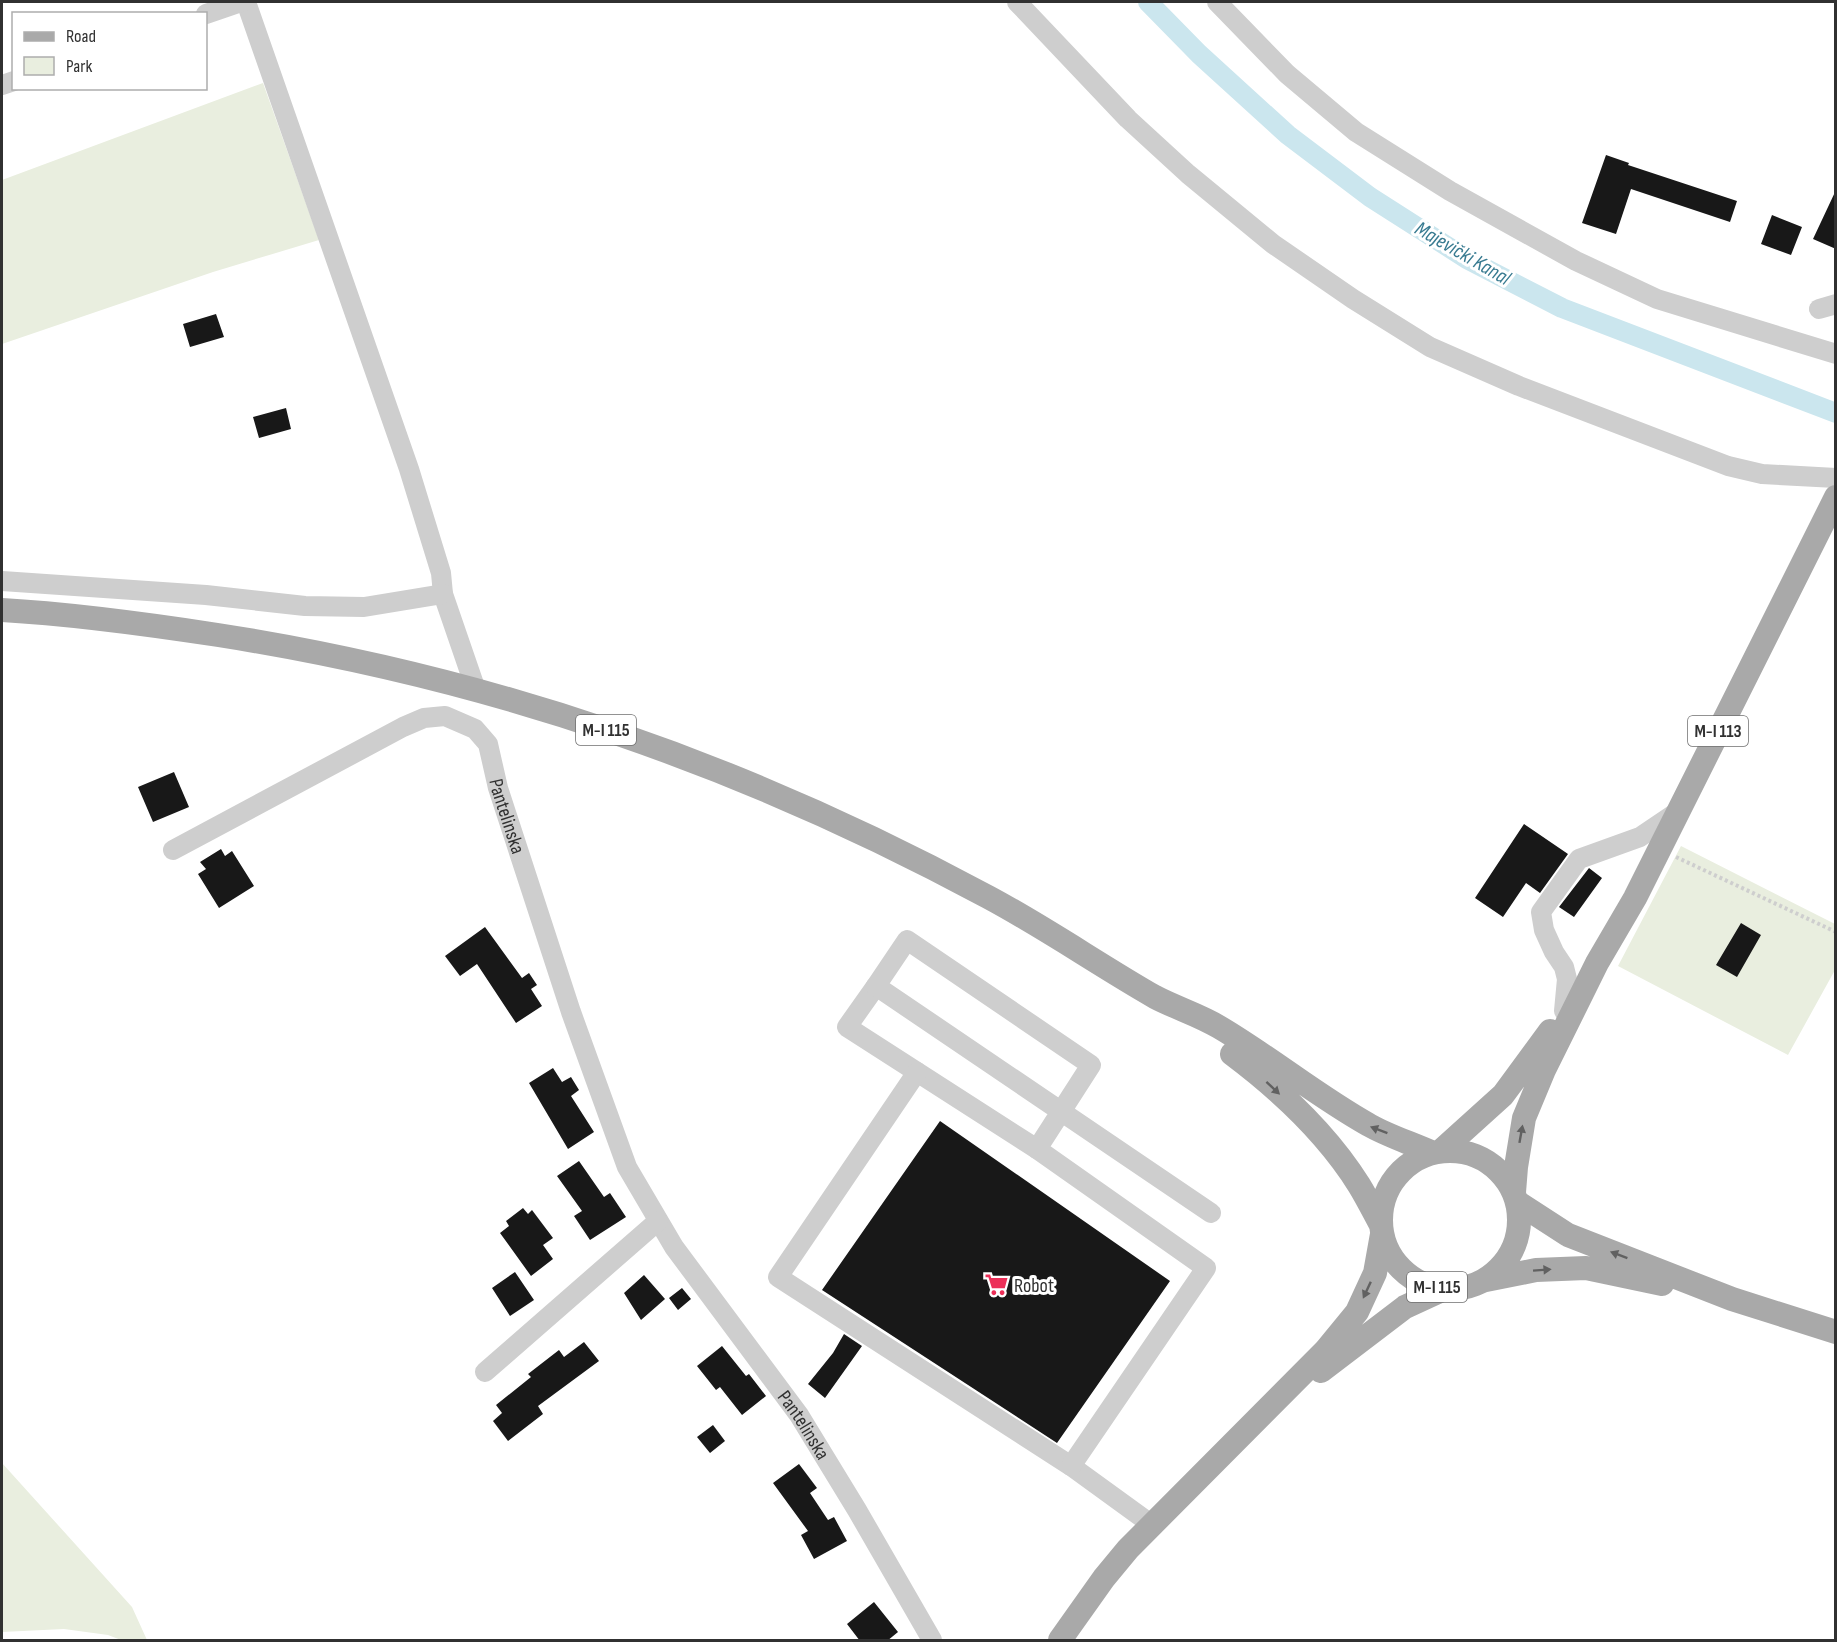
<svg xmlns="http://www.w3.org/2000/svg" width="1837" height="1642" viewBox="0 0 1837 1642" font-family="'Sofia Sans Condensed',sans-serif">
<style>
.green{fill:#e9eedf}
.lines{fill:none;stroke-linecap:round;stroke-linejoin:round}
.canal{stroke:#cbe6ee;stroke-width:20}
.building{fill:#181818}
.path{stroke:#cecece;stroke-width:4;stroke-dasharray:3 3;stroke-linecap:butt}
.minor{stroke:#cecece;stroke-width:20}
.major{stroke:#a9a9a9;stroke-width:24}
.oneway{fill:#616161}
.labels{text-anchor:middle;stroke-width:6;stroke-linejoin:round;paint-order:stroke}
.shield{fill:#fff;stroke:#6f6f6f;stroke-width:1.5}
.shield-label{font-size:18px;font-weight:bold;fill:#313131}
.street-label{font-size:20px;fill:#313131;stroke:#fff}
.poi-label{font-size:20px;fill:#313131;stroke:#fff;text-anchor:start}
.water-label{font-size:21px;font-style:italic;fill:#397b91;stroke:#fff}
</style>
<rect width="100%" height="100%" fill="#fff"/>
<path class="green" d="M263,83l56,157 -106,32 -211,72v-164z
M1681,846l154,78v46l-47,85 -170,-89z
M2,1463l130,144 15,33h-26l-13,-5 -44,-6 -62,3z"/>
<g class="lines">
<path class="canal" d="M1148,2l51,52 89,81 82,62 97,62 95,49 274,105"/>
</g>
<path class="building" d="M1606,155l23,8 -1,2 109,36 -7,21 -99,-33 -15,45 -34,-11z
M1836,190v59l-23,-10z
M1772,215l30,12 -11,28 -30,-11z
M216,314l8,23 -34,10 -7,-23z
M286,408l5,21 -32,9 -6,-21z
M174,772l15,35 -36,15 -15,-35z
M1524,824l44,30 -28,39 -14,-10 -23,34 -28,-19z
M221,849l4,7 7,-5 22,35 -35,22 -21,-34 8,-5 -6,-7z
M1589,868l13,10 -28,39 -15,-10z
M1741,923l20,12 -24,42 -21,-12z
M485,927l37,51 7,-5 8,12 -6,4 11,17 -26,17 -39,-59 -17,12 -15,-20z
M553,1068l9,14 9,-5 8,13 -8,6 23,36 -26,17 -39,-66z
M940,1121l230,160 -113,162 -235,-153z
M579,1161l25,36 6,-4 16,24 -36,23 -16,-24 8,-5 -25,-35z
M523,1208l5,6 4,-4 21,28 -10,7 10,14 -22,17 -31,-43 9,-7 -3,-5z
M515,1272l19,28 -24,16 -18,-28z
M644,1275l21,24 -24,21 -17,-27z
M682,1288l9,11 -13,11 -9,-12z
M844,1334l18,12 -37,52 -17,-14 25,-31z
M584,1342l15,19 -61,45 5,8 -35,27 -15,-20 9,-8 -6,-8 35,-28 -3,-3 31,-24 5,7z
M722,1346l24,30 3,-2 17,22 -24,19 -22,-28 -4,3 -19,-24z
M713,1425l12,16 -15,12 -13,-16z
M799,1464l18,24 -7,5 18,27 6,-3 13,24 -33,18 -13,-24 7,-4 -35,-48z
M874,1602l24,30 -11,9h-27l-13,-17z"/>
<g class="lines">
<path class="path" d="M1676,857l160,75"/>
<g class="minor">
<path d="M246,2l163,467 32,104 2,21 33,96"/>
<path d="M1017,2l111,117 60,55 85,70 80,55 77,48 89,39 209,80 34,8 74,4"/>
<path d="M1217,2l70,72 69,58 94,59 126,70 81,38 179,55"/>
<path d="M206,14l35,-12"/>
<path d="M2,85l12,-4"/>
<path d="M1819,309l17,-5"/>
<path d="M2,581l204,14 99,11 59,1 79,-13"/>
<path id="s1" d="M173,850l230,-123 21,-9 21,-2 30,13 13,15 10,44 73,224 56,155 47,80 125,168 58,95 75,130"/>
<path d="M876,986l-29,41 190,122"/>
<path d="M1564,1011l3,-32 -3,-12 -10,-15 -10,-22 -3,-18 38,-53 61,-22 37,-25"/>
<path d="M917,1072l-139,205 293,189 80,58"/>
<path d="M485,1372l173,-151"/>
<path d="M1071,1466l135,-198 -169,-119 54,-84 -184,-125 -31,46 335,227"/>
</g>
<path class="major" d="M2,610c72,4 144,14 216,25 275,43 526,130 770,262 58,31 111,68 167,100 21,11 44,18 64,30 51,30 98,69 150,98 17,10 44,19 64,28
M1232,1054c48,36 95,80 127,131 8,13 15,27 22,40
M1441,1151l62,-56 47,-64
M1381 1220a69 69 0 1 1 138 0a69 69 0 1 1-138 0Z
M1514,1192l2,-25 8,-49 20,-48 53,-107 38,-65 201,-401
M1517,1202l51,33 164,64 104,33
M1486,1280l50,-10 50,-2 76,16
M1321,1371l84,-64 39,-18
M1060,1640l44,-62 24,-29 197,-198 32,-39 18,-39 7,-39"/>
</g>
<defs><path id="oneway-solid" d="M-6-.8H1V-3.2L6.5 0L1 3.2V.8H-6Z" transform="scale(1.5)"/></defs>
<g class="oneway">
<use href="#oneway-solid" transform="translate(1273 1088) rotate(43)"/>
<use href="#oneway-solid" transform="translate(1379 1130) rotate(-159)"/>
<use href="#oneway-solid" transform="translate(1521 1134) rotate(-80)"/>
<use href="#oneway-solid" transform="translate(1619 1255) rotate(-159)"/>
<use href="#oneway-solid" transform="translate(1542 1270) rotate(-4)"/>
<use href="#oneway-solid" transform="translate(1367 1290) rotate(115)"/>
</g>
<defs>
<symbol id="supermarket-bare" viewBox="-9 -9 18 18"><path d="M-6-5.5h2.5l.6 2H6L4.5 2H-2.5L-4.4-4H-6ZM-1.5 3.2a1.3 1.3 0 1 0 .1 0ZM3 3.2a1.3 1.3 0 1 0 .1 0Z" fill="#ec2f58" stroke="#fff" stroke-width="2.5" paint-order="stroke"/></symbol>
</defs>
<g fill-rule="evenodd">
<use href="#supermarket-bare" x="980" y="1268" width="33" height="33"/>
</g>
<g class="labels">
<g class="shield">
<rect x="576" y="715" width="60" height="30" rx="4.5"/>
<rect x="1688" y="716" width="60" height="30" rx="4.5"/>
<rect x="1407" y="1272" width="60" height="30" rx="4.5"/>
</g>
<g class="shield-label">
<text x="606" y="736">M-I 115</text>
<text x="1718" y="737">M-I 113</text>
<text x="1437" y="1293">M-I 115</text>
</g>
<g class="street-label">
<text dy="7" stroke="none"><textPath href="#s1" startOffset="432">Pantelinska</textPath></text>
<text dy="7" stroke="none"><textPath href="#s1" startOffset="1116">Pantelinska</textPath></text>
</g>
<g class="poi-label">
<text x="1014" y="1292">Robot</text>
</g>
<g class="water-label">
<text transform="translate(1463 253) rotate(30)" y="7">Majevički Kanal</text>
</g>
</g>
<rect width="1837" height="1642" fill="none" stroke="#313131" stroke-width="6"/>
<rect x="12" y="12" width="195" height="78" fill="#ffffff" stroke="#adadad" stroke-width="1.5"/>
<rect x="24" y="32" width="30" height="9" fill="#a9a9a9" stroke="#adadad" stroke-width="1.5"/>
<text x="66" y="42" font-size="18" fill="#313131">Road</text>
<rect x="24" y="57" width="30" height="18" fill="#e9eedf" stroke="#adadad" stroke-width="1.5"/>
<text x="66" y="72" font-size="18" fill="#313131">Park</text>
</svg>
